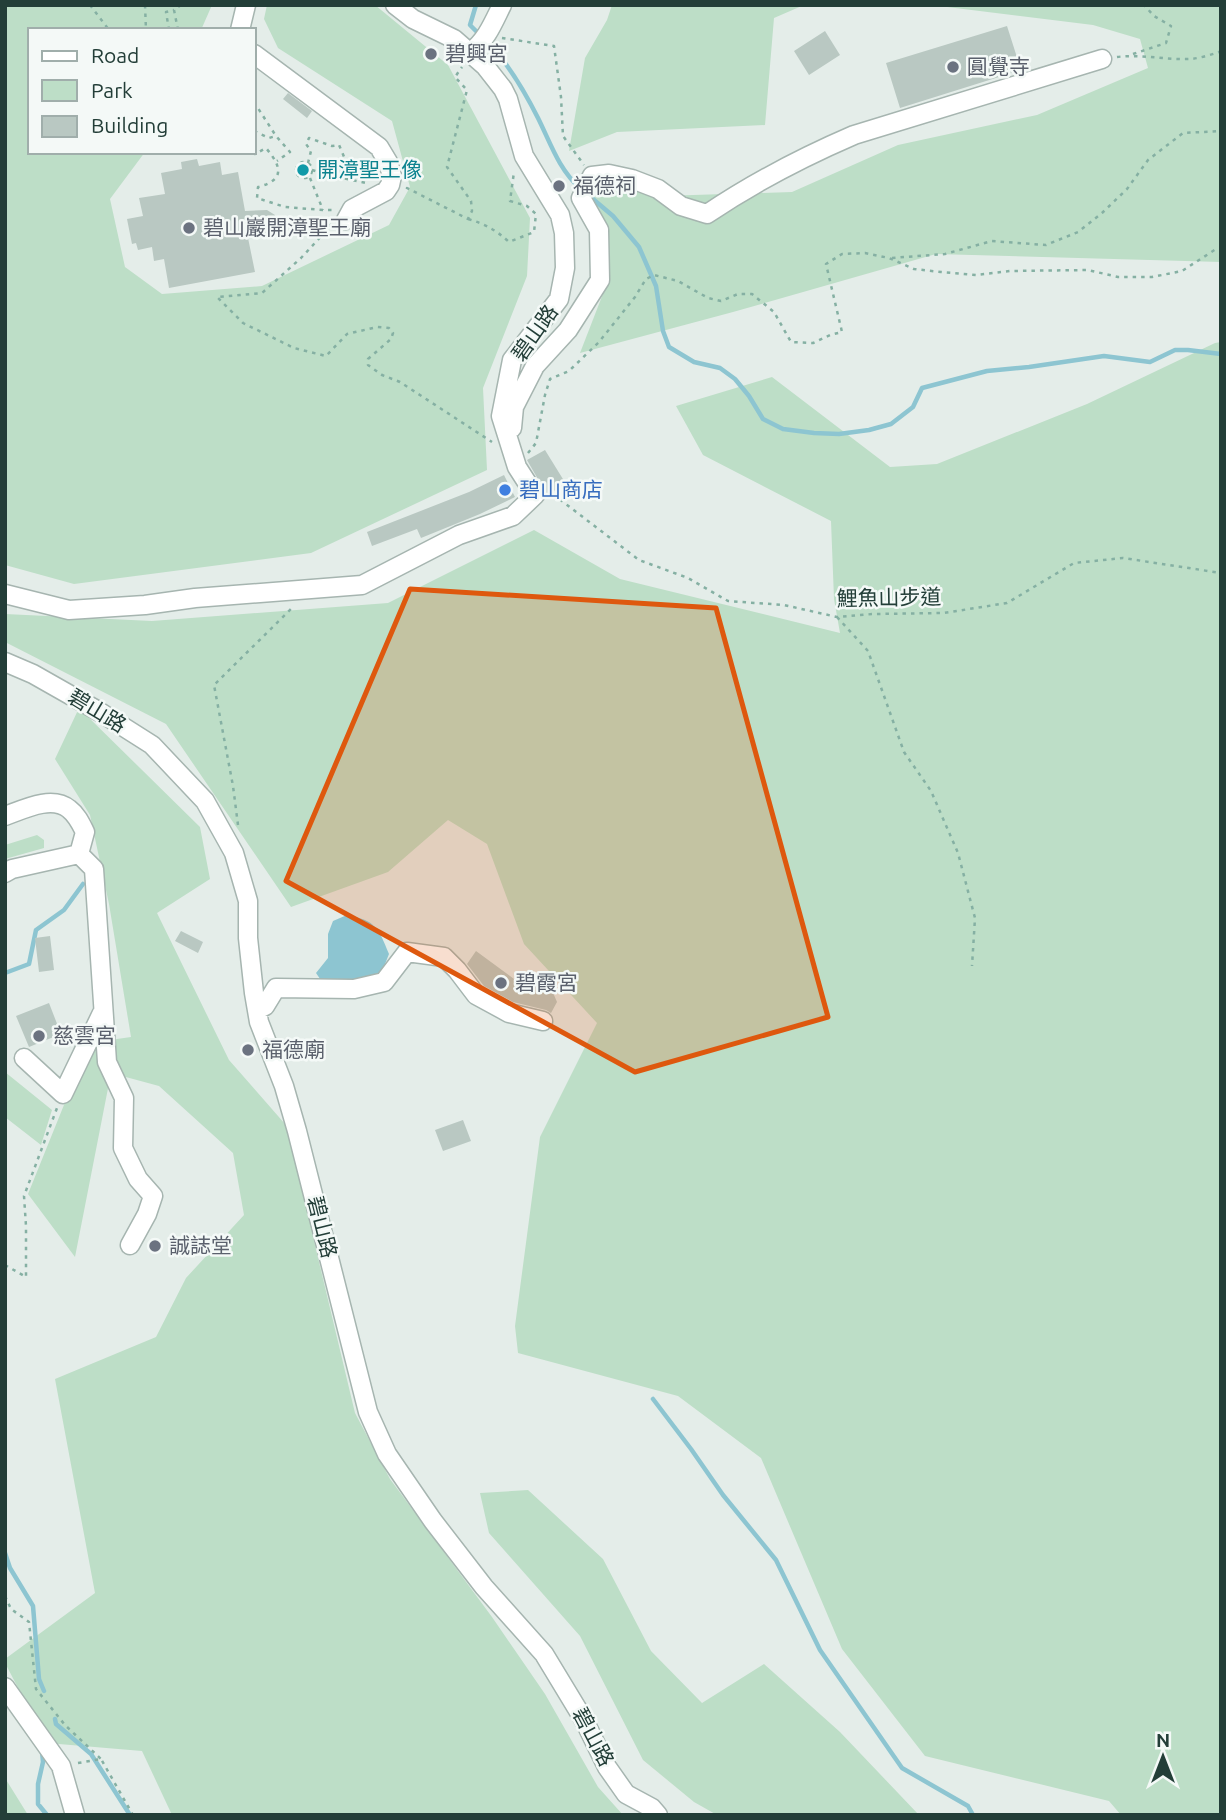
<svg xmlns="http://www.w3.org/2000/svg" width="1226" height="1820" viewBox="0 0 1226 1820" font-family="Ubuntu,'Noto Sans TC',sans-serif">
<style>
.green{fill:#bddec7}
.water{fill:#8dc5d1}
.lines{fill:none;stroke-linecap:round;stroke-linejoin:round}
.stream{stroke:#8dc5d1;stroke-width:4.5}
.building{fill:#b9c8c2}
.minor-casing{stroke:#a6b5b0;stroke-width:21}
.path{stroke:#85b0a3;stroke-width:2.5;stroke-dasharray:3.5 5;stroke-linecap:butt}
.minor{stroke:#fff;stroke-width:18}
.marked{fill:#de580e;fill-opacity:0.2;stroke:#de580e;stroke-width:5;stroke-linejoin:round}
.worship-dot{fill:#6b7280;stroke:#f4f9f7;stroke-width:2.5}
.culture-dot{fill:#0f9aa8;stroke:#f4f9f7;stroke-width:2.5}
.shop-dot{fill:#3f7fe0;stroke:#f4f9f7;stroke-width:2.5}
.labels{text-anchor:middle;stroke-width:5;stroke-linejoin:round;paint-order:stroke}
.worship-label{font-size:21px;fill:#5b616d;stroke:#f4f9f7;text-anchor:start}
.culture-label{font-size:21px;fill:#0d838f;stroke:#f4f9f7;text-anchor:start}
.street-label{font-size:21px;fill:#233e38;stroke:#f4f9f7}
.shop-label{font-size:21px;fill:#366cbe;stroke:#f4f9f7;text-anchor:start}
</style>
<rect width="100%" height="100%" fill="#e4ede9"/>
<path class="green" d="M5,5h207l-11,25h-171v122h115l-35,47 15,68 37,27 100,-8 127,-61 21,-38 -18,-66 -114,-73 -14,-29 3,-14h108l73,60 82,153 -3,58 -44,112 4,82 -176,83 -237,31 -69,-19z
M612,5h192l-30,13 -9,107 -148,7 -48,19 16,-93 22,-38z
M931,5h290v257l-285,-8 -203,58 -153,41 26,-67 -19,-85 9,-16 66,11 130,-4 106,-47 139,-30 111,-47 -8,-29 -47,-14z
M1221,342v1473h-100l-12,-14 -184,-45 -83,-107 -81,-191 -83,-62 -160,-43 -3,-27 25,-189 57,-114 -73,-79 -37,-100 -39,-24 -60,52 -97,35 -125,-183 -161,-82v-28l147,7 236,-18 146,-73 86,49 220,54 -6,-34 -3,-78 -128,-66 -27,-49 96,-29 118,90 47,-3 150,-60 128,-61z
M79,708l121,119 10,52 -53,34 72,147 63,72 22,109 41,172 35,66 102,138 53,77 53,93 25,28h-451l-30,-64 -95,-8 -42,-80v-4l90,-66 -40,-214 101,-42 30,-59 58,-63 -11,-62 -74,-67 -48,-13 -36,184 -47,-63 61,-151 42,-6 -22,-133 -19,-89 -35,-56z
M37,835l7,5v8l-39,11v-14z
M5,1072l47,38 -11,35 -36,-28z
M528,1490l75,69 48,92 51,52 62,-39 76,68 79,83h-202l-23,-13 -51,-42 -63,-124 -91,-103 -9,-40z
M5,1778l23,37h-23z"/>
<path class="water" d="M347,915c29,6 31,12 42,39l-8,20 -54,15 -11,-16 12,-15v-24l5,-13z"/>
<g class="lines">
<path class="stream" d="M476,5l-6,20 9,9
M486,40c20,21 39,52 52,78 12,24 21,52 42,70
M587,194l26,22 26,31 17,39 7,45 6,16 25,15 26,6 15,11 14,17 14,23 20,10 31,4 25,1 30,-4 22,-6 22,-17 9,-19 65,-17 42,-4 75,-11 46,6 25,-12h13l33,4
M5,973l24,-9 7,-34 28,-20 19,-26
M653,1399l38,50 32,46 53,65 44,90 82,118 66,38 5,9
M5,1553l5,15 23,38 6,73 5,12
M55,1719l1,5 35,30 39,61
M42,1751l1,11 -5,22v20l9,11"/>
</g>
<path class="building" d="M1007,26l14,44 -121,38 -14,-45z
M825,31l15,24 -31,20 -15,-24z
M288,93l24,18 -5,7 -24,-19z
M197,159l2,7 21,-4 2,13 16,-3 7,39 22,-1 8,5 2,10 -6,8 -21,3 -2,2 7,34 -86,16 -5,-29 -10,2 -2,-14 -14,3 -2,-7 -4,1 -5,-25 16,-3 -4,-18 26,-4 -4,-21 21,-4 -1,-7z
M545,450l21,34 -19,11 -20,-35z
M504,475l11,22 -35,17 -59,24 -4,-9 -45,17 -5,-14 102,-40z
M181,931l22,11 -5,11 -23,-12z
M50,936l4,34 -15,2 -4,-34z
M476,951l38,28 37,9 6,14 -6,11 -5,-3 -33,-8 -29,-16 -17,-22z
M49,1003l12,31 -32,13 -13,-31z
M463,1120l8,21 -28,10 -8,-21z"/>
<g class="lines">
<defs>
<path id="minor" d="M240,30l6,-25
M471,52c16,-13 22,-29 31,-47
M254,54l125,93 9,15 4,14 -2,9 -4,6 -34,18 -6,11
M512,428l2,-21 21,-41 33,-36 32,-50 -1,-50 -18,-32 11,-22 17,-2 23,5 26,10 23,17 26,8c46,-31 96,-57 147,-79l248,-76
M5,594l64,16 76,-5 50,-7 167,-13 97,-50 54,-19 22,-21 -18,-28 -16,-51 11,-56 47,-61 6,-31 -1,-35 -4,-18 -36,-59 -16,-57 -5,-10 -18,-23 -31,-27 -41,-20 -18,-14
M5,662l28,12 67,38 52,33 53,56 29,52 14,48v37l6,55 5,29 25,64 13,45 71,281 19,42 46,67 51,66 60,67 40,66 23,47 19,27 26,14 6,7
M5,816c19,-7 47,-21 64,-7 8,6 12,15 16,23l-6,22
M79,854l15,15 13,193 17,36 -1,50 15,31 15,17 -6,18 -17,31
M5,873l7,-4 67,-15
M257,1010l8,-4 11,-18 78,1 30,-7 23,-30 37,5 13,13 19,25 33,18 34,8
M24,1058l39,36 39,-81
M5,1687l56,79 14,49"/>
</defs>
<use href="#minor" class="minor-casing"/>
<path class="path" d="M90,5l19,25
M145,5l1,25
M169,30l-3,-18 8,-2
M178,30l-4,-20 7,-5
M502,38l52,8 7,51 2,39 21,29
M1133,54l33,-11 5,-17 -17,-10 -10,-11
M1117,57c24,-3 49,3 74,2 9,-1 19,-4 28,-7l2,1
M254,102l22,34 14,16 -13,9
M254,131l15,7 7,-2
M253,152l2,2 11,-6c16,19 19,32 -8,39l-1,11 28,9 38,3h11
M296 170a8 8 0 1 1 16 0a8 8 0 1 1-16 0Z
M308,163l3,-12 -5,-7 3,-6 23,8 7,-1 6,14 30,15
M312,170l25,7 29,6
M310,178l13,32
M407,189v-1l61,31 4,-8 -1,-10 -24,-34 20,-77 -12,-13 7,-10
M468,219c17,5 28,11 41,23l25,-10 2,-18 -9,-8 -17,-5 4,-29
M331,225l-3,1 -3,6 -24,26 -39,35 -45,4 26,26 51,25 32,8 21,-22 30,-7 12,1 4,5 -2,6 -23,20v6l14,10 18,7 92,60
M892,258l53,-4 47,-13 54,4 32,-13 24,-19 25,-24 21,-29 35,-27 38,-2
M528,453l8,-10 9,-48 5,-16 19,-8 30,-29 36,-45 11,-18 8,-4 24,6 30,17 13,3 17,-7h14l22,18 17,30 22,1 17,-8 12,-3 -16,-68 16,-10 23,-1 24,5 25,11 27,3 35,3 34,-4 78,-1 30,7h34l30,-6 34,-22h5
M552,497l6,1 81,62 49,18 40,23 56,4 53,12 36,-3 71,-1 63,-10 67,-40 49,-5 98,15
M837,617l31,34 36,101 27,39 27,62 17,65 -3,48
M238,825l-5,-39 -19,-101 79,-78
M5,1265l21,12v-51l-2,-30 33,-88
M5,1596l6,13 18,13 7,67 29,36 36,34
M78,1763l23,-4 32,56"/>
<use href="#minor" class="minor"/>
</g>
<path class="marked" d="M410,589l306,19 112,409 -193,55 -349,-191z"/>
<g class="worship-dot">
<circle cx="431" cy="54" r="7"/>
<circle cx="953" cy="67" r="7"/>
<circle cx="559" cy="186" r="7"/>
<circle cx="189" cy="228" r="7"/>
<circle cx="501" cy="983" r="7"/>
<circle cx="39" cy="1036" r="7"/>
<circle cx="248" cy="1050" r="7"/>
<circle cx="155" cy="1246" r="7"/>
</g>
<circle class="culture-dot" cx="303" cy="170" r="7"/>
<circle class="shop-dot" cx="505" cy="490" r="7"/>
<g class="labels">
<g class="worship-label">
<text x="445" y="61">碧興宮</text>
<text x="967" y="74">圓覺寺</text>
<text x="573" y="193">福德祠</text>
<text x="203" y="235">碧山巖開漳聖王廟</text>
<text x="515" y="990">碧霞宮</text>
<text x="53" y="1043">慈雲宮</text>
<text x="262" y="1057">福德廟</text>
<text x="169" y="1253">誠誌堂</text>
</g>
<g class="culture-label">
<text x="317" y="177">開漳聖王像</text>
</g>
<g class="street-label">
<text transform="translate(535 333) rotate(-55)" y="7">碧山路</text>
<text transform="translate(889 598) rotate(-1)" y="7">鯉魚山步道</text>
<text transform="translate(97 711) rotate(31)" y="7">碧山路</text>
<text transform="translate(322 1227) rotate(76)" y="7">碧山路</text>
<text transform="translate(593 1737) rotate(62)" y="7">碧山路</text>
</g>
<g class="shop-label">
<text x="519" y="497">碧山商店</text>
</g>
</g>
<rect width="1226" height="1820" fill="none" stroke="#233e38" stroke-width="14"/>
<rect x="28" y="28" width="228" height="126" fill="#f4f9f7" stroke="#a0aeab" stroke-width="2"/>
<rect x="42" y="51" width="35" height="10" fill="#ffffff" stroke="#a0aeab" stroke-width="2"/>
<text x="91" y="63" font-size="21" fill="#233e38">Road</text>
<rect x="42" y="80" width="35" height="21" fill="#bddec7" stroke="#a0aeab" stroke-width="2"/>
<text x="91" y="98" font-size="21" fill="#233e38">Park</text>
<rect x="42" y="116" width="35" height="21" fill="#b9c8c2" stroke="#a0aeab" stroke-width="2"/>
<text x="91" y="133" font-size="21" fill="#233e38">Building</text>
<g transform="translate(1163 1757)" stroke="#f4f9f7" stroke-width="5" paint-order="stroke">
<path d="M0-5L12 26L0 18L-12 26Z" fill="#233e38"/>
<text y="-10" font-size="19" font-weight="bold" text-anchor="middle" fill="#233e38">N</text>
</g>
</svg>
